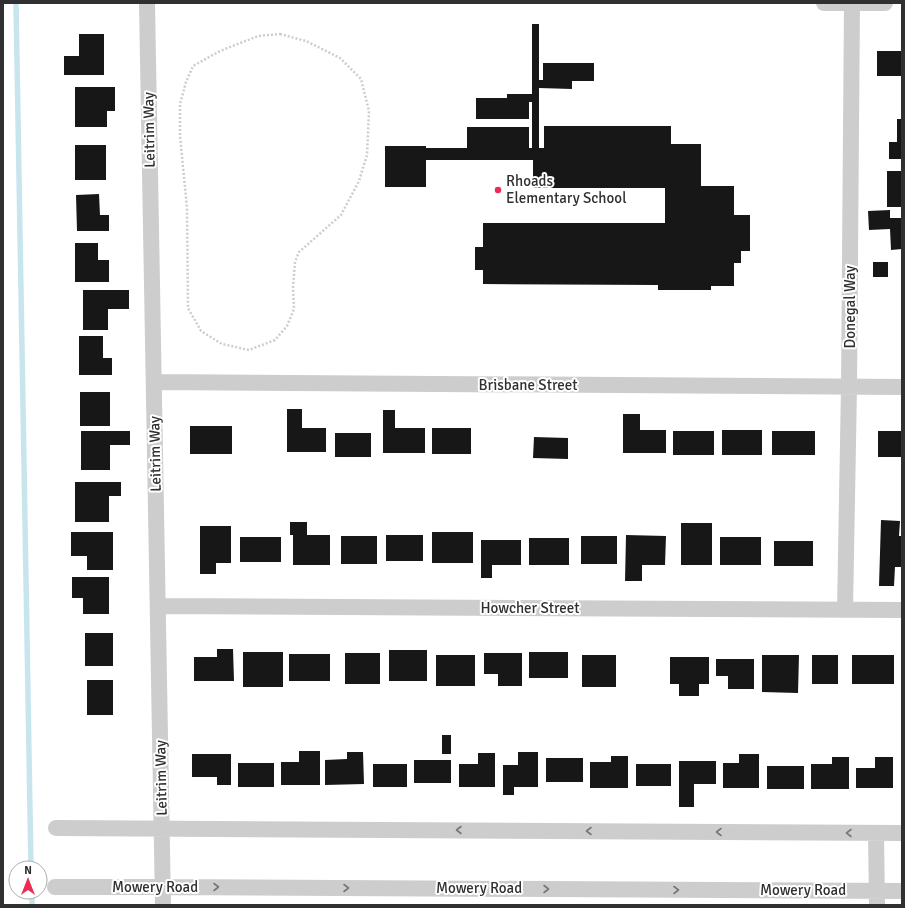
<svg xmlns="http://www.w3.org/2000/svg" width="905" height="908" viewBox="0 0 905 908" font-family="Signika,sans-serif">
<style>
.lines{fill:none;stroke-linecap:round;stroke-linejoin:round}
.stream{stroke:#c8e5ee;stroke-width:5.5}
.building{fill:#171717}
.path{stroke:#cdcdcd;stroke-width:2.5;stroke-dasharray:2 2;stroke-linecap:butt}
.minor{stroke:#cdcdcd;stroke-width:16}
.oneway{stroke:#777}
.poi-dot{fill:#ee2b55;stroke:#fff;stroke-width:1.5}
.labels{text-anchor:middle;stroke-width:4;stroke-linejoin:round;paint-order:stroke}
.street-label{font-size:15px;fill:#303030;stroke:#fff}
.poi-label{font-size:15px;fill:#303030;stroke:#fff;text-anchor:start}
</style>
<rect width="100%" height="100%" fill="#fff"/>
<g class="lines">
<path class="stream" d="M16,3l15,865
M32,892v13"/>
</g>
<path class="building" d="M532,24h7v56h4v-17h51v18h-22v8l-33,-1v60h5v-22h127v18h30v42h33v29h16v36h-9v12h-7v23h-23v4h-53v-5l-175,-1v-14h-8v-23h8v-24h182v-35h-132v-28h-107v27h-41v-41h41v2h41v-21h62v21h3v-46h-3v17h-53v-21h31v-4h25z
M79,34h25v41h-40v-19h15z
M877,51h25v25h-25z
M75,87h40v24h-8v16h-32z
M897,119h5v40h-13v-17h8z
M75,145h31v35h-31z
M887,171h15v36h-15z
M99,194l1,21h9v16h-32l-1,-36z
M890,210v8h12v31l-11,1 -1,-21 -21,1 -1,-19z
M75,243h23v17h11v22h-34z
M873,262h15v15h-15z
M83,290h46v19h-21v21h-25z
M79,336h24v22h9v17h-33z
M80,392h30v34h-30z
M287,409h15v19h24v24h-39z
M383,410h12v18h30v25h-42z
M623,414h17v16h26v23h-43z
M190,426h42v28h-42z
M432,428h39v26h-39z
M722,430h40v25h-40z
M81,431h49v14h-20v25h-29z
M673,431h41v24h-41z
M772,431h43v24h-43z
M878,431h24v26h-24z
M335,433h36v24h-36z
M534,437l34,1v21l-35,-1z
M75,482h46v14h-12v26h-34z
M881,520l19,1 -1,15h3v31h-7l-1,19h-15z
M290,522h17v13h23v30h-37v-30h-3z
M681,523h31v42h-31z
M200,526h31v37h-15v11h-16z
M71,532h42v38h-26v-14h-16z
M432,532h41v31h-41z
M386,535h37v26h-37z
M626,535l40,1 -1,29h-23v16h-17z
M341,536h36v28h-36z
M581,536h36v28h-36z
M240,537h41v25h-41z
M720,537h41v28h-41z
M529,538h40v27h-40z
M481,540h40v25h-29v13h-11z
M774,541h39v25h-39z
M72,577h37v37h-26v-16h-11z
M85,633h28v33h-28z
M217,649h16l1,32h-40v-24h23z
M389,650h38v31h-38z
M243,652h40v35h-40z
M529,652h39v26h-39z
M345,653h35v31h-35z
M484,653h38v33h-24v-12h-14z
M289,654h41v27h-41z
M436,655h39v31h-39z
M582,655h34v32h-34z
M762,655h37l-1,38 -36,-1z
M812,655h26v29h-26z
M852,655h42v29h-42z
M670,657h39v27h-10v12h-20v-12h-9z
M716,659h38v30h-26v-13h-12z
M87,680h26v35h-26z
M442,735h9v19h-9z
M299,751h21v34h-39v-23h18z
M347,752h16l1,32 -39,1v-25l22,-1z
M518,752h20v35h-24v8h-11v-30h15z
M478,753h17v34h-36v-23h19z
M192,754h39v31h-14v-8h-25z
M739,754h20v34h-36v-25h16z
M611,756h17v32h-38v-26h21z
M832,757h17v32h-38v-25h21z
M875,757h18v31h-37v-20h19z
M546,758h37v24h-37z
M414,760h37v23h-37z
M679,761h37v23h-22v23h-15z
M238,763h36v24h-36z
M373,764h34v23h-34z
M636,764h35v22h-35z
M767,766h37v23h-37z"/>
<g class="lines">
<path class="path" d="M280,34l26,7 34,17 21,21 8,32 -2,44 -8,26 -18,34 -42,37 -4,10 -2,25 1,22 -7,17 -12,14 -26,10 -27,-6 -21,-13 -13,-23 -1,-100 -7,-72v-32l6,-22 7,-16 27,-15 38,-15z"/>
<path class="minor" d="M147,3l16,902
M824,3h61
M154,382l748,5
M158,606l744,4
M845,610l4,-223 3,-384
M56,828l846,5
M876,833l1,72
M55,887h108l739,4"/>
</g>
<defs><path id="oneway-chevron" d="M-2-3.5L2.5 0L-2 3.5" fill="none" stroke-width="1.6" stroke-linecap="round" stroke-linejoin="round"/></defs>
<g class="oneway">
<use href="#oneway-chevron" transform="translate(459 830) rotate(-180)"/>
<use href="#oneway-chevron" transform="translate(589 831) rotate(-180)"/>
<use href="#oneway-chevron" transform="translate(719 832) rotate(-180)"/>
<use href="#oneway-chevron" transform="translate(849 833) rotate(-180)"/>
<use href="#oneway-chevron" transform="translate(216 887)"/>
<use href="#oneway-chevron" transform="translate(346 888)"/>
<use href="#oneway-chevron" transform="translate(546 889)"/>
<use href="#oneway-chevron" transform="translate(676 890)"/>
</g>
<circle class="poi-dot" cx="498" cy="190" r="4"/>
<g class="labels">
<g class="street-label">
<text transform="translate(149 130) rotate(-91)" y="5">Leitrim Way</text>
<text transform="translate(850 307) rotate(-90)" y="5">Donegal Way</text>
<text x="528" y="390">Brisbane Street</text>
<text transform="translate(155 454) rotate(-91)" y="5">Leitrim Way</text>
<text x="530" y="613">Howcher Street</text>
<text transform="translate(161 778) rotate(-91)" y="5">Leitrim Way</text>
<text x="155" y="892">Mowery Road</text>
<text x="479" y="893">Mowery Road</text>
<text x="803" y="895">Mowery Road</text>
</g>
<g class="poi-label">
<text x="506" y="186">Rhoads<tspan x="506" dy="17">Elementary School</tspan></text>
</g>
</g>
<rect width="905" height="908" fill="none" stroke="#303030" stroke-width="8"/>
<g transform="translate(28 880)"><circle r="19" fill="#ffffff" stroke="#acacac"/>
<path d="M0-3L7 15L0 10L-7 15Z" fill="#ee2b55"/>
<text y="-6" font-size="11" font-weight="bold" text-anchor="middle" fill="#303030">N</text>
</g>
</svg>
